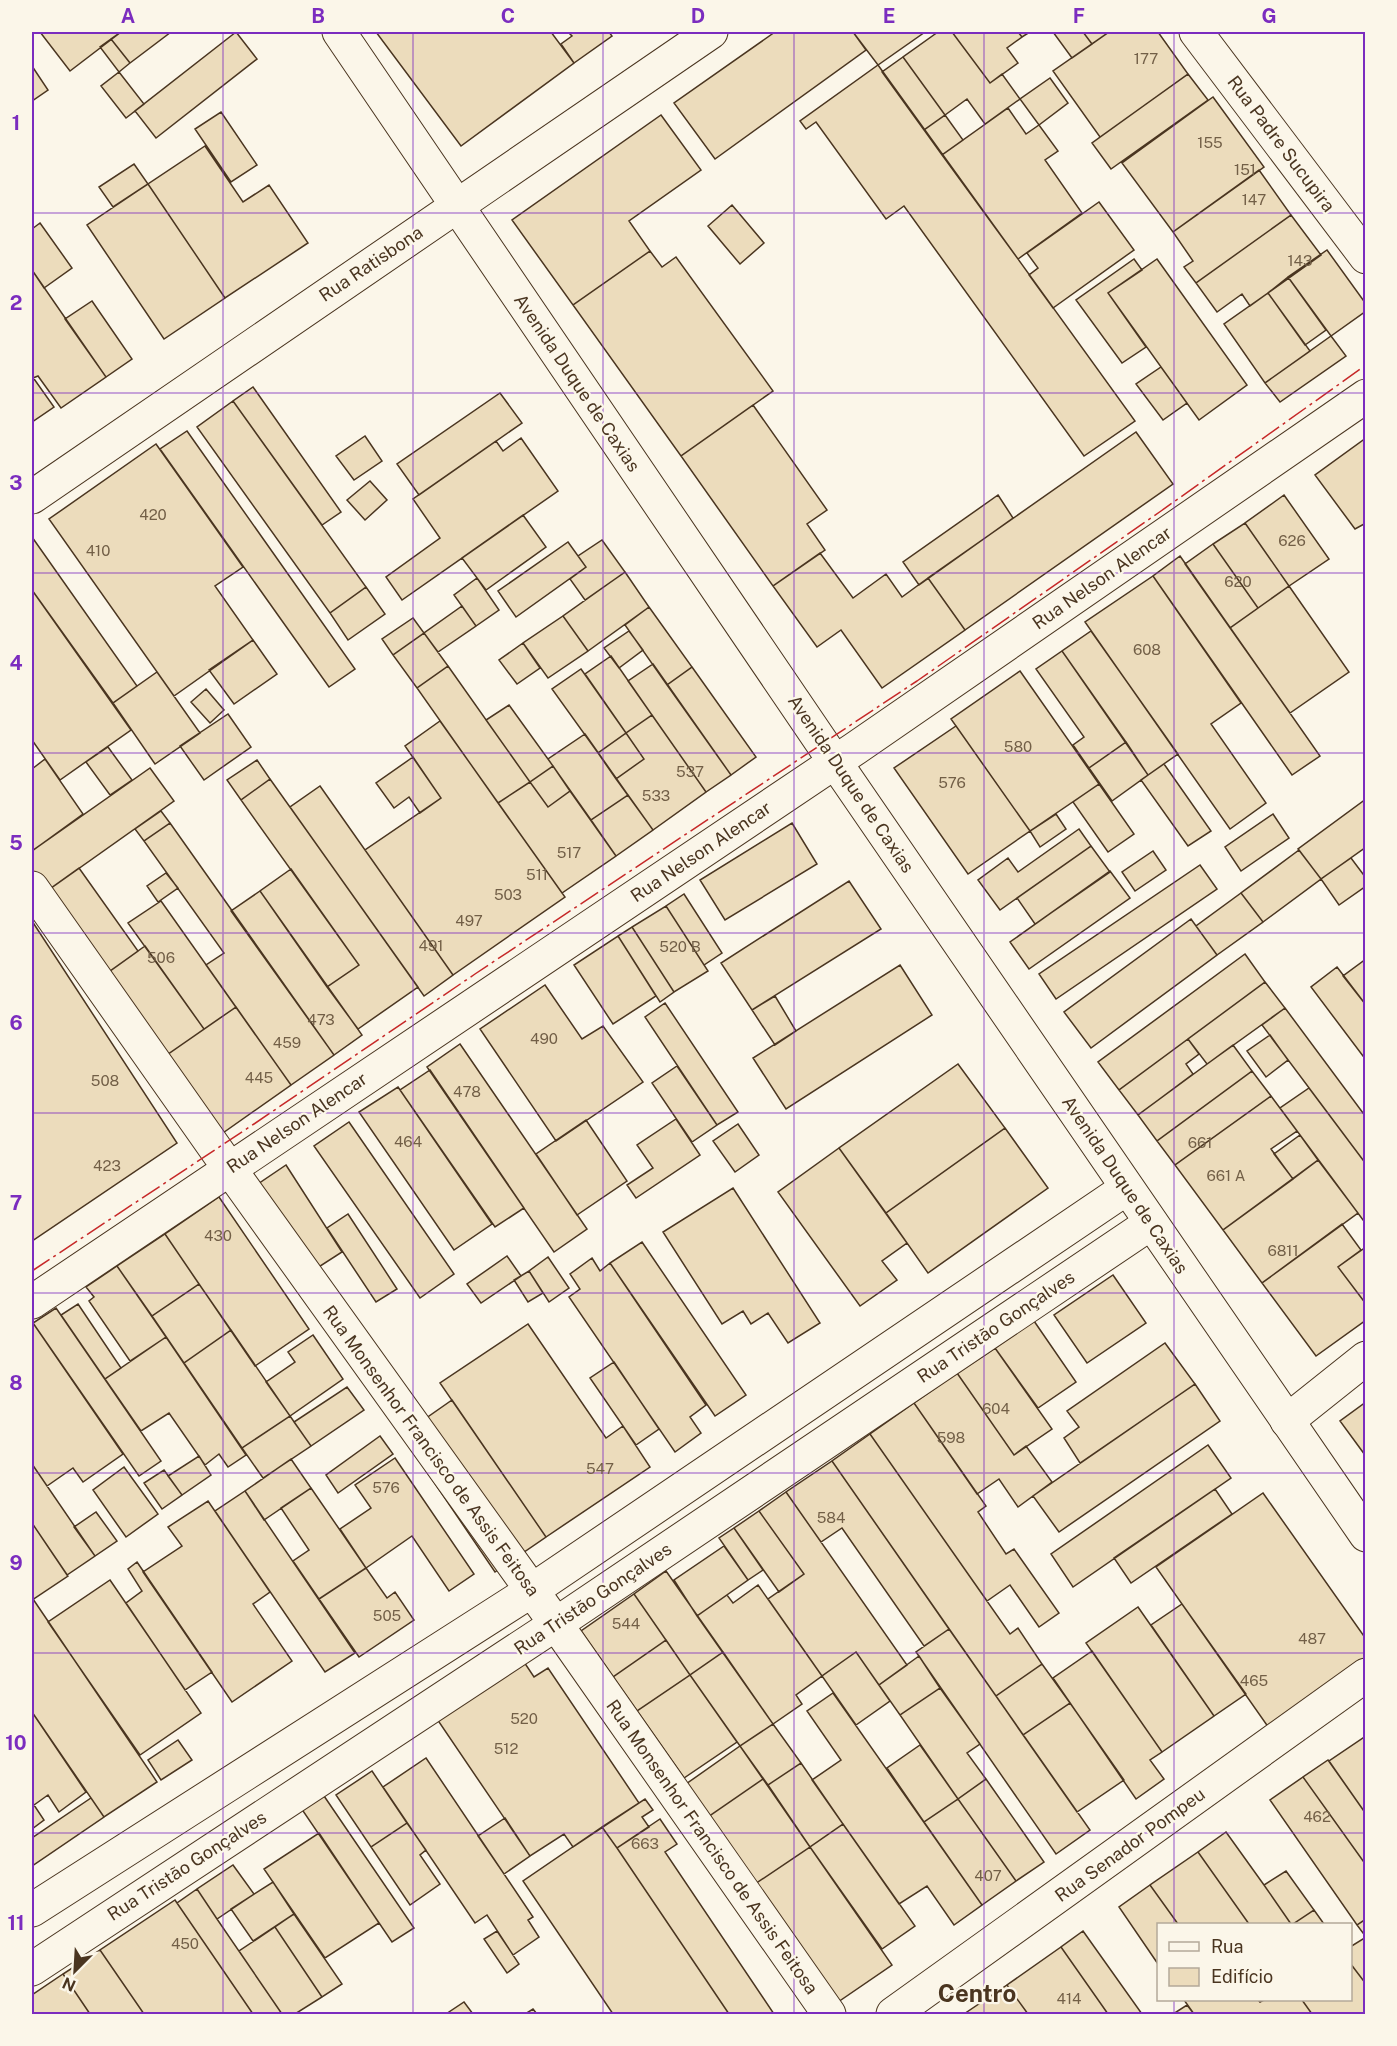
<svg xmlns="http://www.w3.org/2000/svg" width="1397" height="2046" viewBox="0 0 1397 2046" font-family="'Public Sans',sans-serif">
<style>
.building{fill:#ecdcbc;stroke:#4a3520;stroke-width:1.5}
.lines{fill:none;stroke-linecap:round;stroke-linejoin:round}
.minor-casing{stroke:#4a3520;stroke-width:35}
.major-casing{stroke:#4a3520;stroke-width:35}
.minor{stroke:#fbf6e9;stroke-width:33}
.major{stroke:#fbf6e9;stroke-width:33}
.power{stroke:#c62828;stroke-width:1.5;stroke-dasharray:21 4.5 3 4.5;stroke-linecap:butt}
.grid{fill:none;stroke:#7b2cbf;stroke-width:1.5;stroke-opacity:0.55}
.labels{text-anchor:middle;stroke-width:4.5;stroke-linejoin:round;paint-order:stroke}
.number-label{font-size:15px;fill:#725f47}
.street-label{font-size:18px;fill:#4a3520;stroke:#fbf6e9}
.district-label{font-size:24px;font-weight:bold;fill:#4a3520;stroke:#fbf6e9}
.neatline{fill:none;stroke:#7b2cbf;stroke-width:2}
.grid-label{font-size:20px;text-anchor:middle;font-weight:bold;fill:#7b2cbf}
</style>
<rect width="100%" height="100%" fill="#fbf6e9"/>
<path class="building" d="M40,32h81l-51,39z
M121,32h50l-41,31 -19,-24z
M236,32l21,27 -101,79 -21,-27z
M376,32h175l23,31 -113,83z
M568,32h41l3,4 -38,27 -13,-19 11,-8z
M775,32h78l13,18 -151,109 -41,-56z
M853,32h72l-47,33z
M938,32h14l38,51 12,-9 18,25 -35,25 -18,-25 -22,16 -42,-58z
M952,32h66l4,5 -15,11 11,15 -28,20z
M1018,32h12l-8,5z
M1053,32h30l9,12 -20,14z
M1083,32h26l-17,12z
M1109,32h49l30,42 -88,63 -47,-66z
M111,39l19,24 -11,9 -19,-25z
M903,57l42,58 -21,15 -42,-58z
M878,65l257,356 -51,35 -180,-250 -18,13 -70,-97 -10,7 -6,-8z
M32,66l16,24 -16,11z
M119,72l25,32 -18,14 -25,-32z
M1188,74l20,26 -97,69 -19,-26z
M1050,78l18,25 -29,22 -19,-26z
M1213,97l51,70 -91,65 -51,-69z
M1008,108l18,26 13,-9 19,26 -13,9 37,53 -64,46 -76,-104z
M221,112l36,53 -26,17 -36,-53z
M661,115l40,55 -72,51 21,30 -77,54 -61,-85z
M945,115l18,25 -21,15 -18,-25z
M205,146l38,56 26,-17 39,58 -83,55 -77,-114z
M134,164l14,20 -35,23 -14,-20z
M1259,170l32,45 -95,68 -12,-16 9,-6 -20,-29z
M148,184l77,114 -61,41 -77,-114z
M1099,202l35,48 -81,58 -24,-33 9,-7 -11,-15z
M732,205l32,38 -24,21 -32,-38z
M1291,215l30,40 -71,51 -8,-12 -25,18 -21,-29z
M40,223l32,45 -28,20 -12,-18v-41z
M1327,250l39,54v7l-35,25 -43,-59z
M650,251l12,16 14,-10 97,134 -92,65 -108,-151z
M1134,259l8,11 -34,23 38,54 -24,16 -46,-63z
M1157,259l90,126 -48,35 -91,-127z
M32,270l74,107 -45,31 -23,-32 -5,2 -1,-2z
M1288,277l38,53 -21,15 -37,-52z
M1268,293l42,58 -45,32 -41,-59z
M92,301l40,58 -26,18 -41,-58z
M1331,336l15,20 -66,46 -15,-19z
M1161,367l26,36 -24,17 -27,-36z
M32,376l22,31 -22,15z
M253,387l88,125 -19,13 -89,-124z
M500,393l22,30 -103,72 -22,-31z
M233,401l133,186 -36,26 -133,-186z
M753,405l74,105 -20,14 18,26 -52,36 -92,-130z
M187,431l168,238 -26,18 -169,-238z
M1136,432l37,52 -208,146 -37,-52z
M365,436l17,25 -28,19 -18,-24z
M521,438l37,53 -156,109 -16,-23 54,-39 -27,-39 83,-58 7,10z
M1366,438v85l-11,6 -40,-54z
M156,444l87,123 -28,19 38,54 -79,56 -125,-177z
M370,481l17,19 -22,20 -18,-20z
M998,495l15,23 -94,67 -16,-23z
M1284,495l45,64 -40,27 -44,-63z
M523,515l23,32 -60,43 -24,-32z
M1245,523l44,63 -31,22 -45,-64z
M32,537l105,149 -24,17 -81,-113z
M602,540l23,32 -40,28 -15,-21 16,-12 -8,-11z
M568,542l18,25 -70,50 -18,-26z
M1213,544l45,64 -28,20 -45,-64z
M820,553l33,45 33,-24 16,23 26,-19 37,52 -83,58 -41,-58 -24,17 -44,-61z
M1180,556l140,200 -28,19 -139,-199z
M625,572l24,35 -61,44 -25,-35z
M1153,576l88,127 -30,21 55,79 -36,26 -145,-207z
M477,578l22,32 -23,16 -22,-31z
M1289,586l60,86 -59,41 -60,-85z
M366,587l19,27 -37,26 -18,-27z
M32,590l99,140 -71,50 -28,-40z
M462,606l14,20 -38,26 -14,-19z
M649,607l43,60 -25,18 -42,-60z
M563,616l25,35 -40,27 -25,-35z
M413,618l11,15 -31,22 -11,-16z
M629,631l14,19 -24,18 -15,-20z
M1091,631l87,123 -30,21 -86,-124z
M424,633l24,33 -31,22 -24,-33z
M253,640l24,34 -43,30 -25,-34z
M523,643l17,25 -23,16 -18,-24z
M1062,651l64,91 -37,26 -16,-23 11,-8 -48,-68z
M611,656l41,59 -26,18 -41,-59z
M653,664l78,111 -25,17 -78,-111z
M448,666l82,116 -32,21 -81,-115z
M692,667l64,90 -25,18 -64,-90z
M581,669l45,64 -28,20 -46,-64z
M1020,671l79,113 -69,47 -79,-112z
M157,672l43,61 -45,31 -42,-61z
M206,689l18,21 -14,13 -19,-21z
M509,705l44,61 -23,16 -44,-62z
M228,714l23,33 -47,33 -24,-34z
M652,715l54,77 -53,38 -37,-51 28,-20 -18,-26z
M440,721l125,176 -112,78 -88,-125 76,-52 -36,-52z
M956,726l74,105 -62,43 -74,-106z
M626,733l18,26 -28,20 -18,-26z
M585,734l43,61 -37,25 -43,-61z
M1126,742l22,33 -36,26 -23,-33z
M108,747l24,33 -22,15 -24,-33z
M413,757l28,41 -21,15 -11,-16 -15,11 -18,-25z
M45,759l38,55 -51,37v-82z
M257,760l13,19 -29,21 -14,-20z
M1164,764l47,67 -23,15 -47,-66z
M553,766l17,25 -22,16 -18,-25z
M150,768l24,33 -127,90 -15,-21v-19z
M270,779l148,208 -60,42 -31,-42 32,-22 -118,-165z
M530,782l18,25 22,-16 46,65 -54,37 -64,-90z
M1099,784l35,50 -26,18 -35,-50z
M320,786l133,189 -29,21 -134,-189z
M628,795l25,35 -37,26 -25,-36z
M1366,799v48l-45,32 -23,-30z
M161,811l9,12 -26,18 -9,-12z
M1056,814l10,15 -26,18 -10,-16z
M1273,814l16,24 -48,33 -16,-24z
M170,823l164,232 -43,30 -85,-120 18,-12 -80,-112z
M792,823l25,41 -92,56 -25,-40z
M1079,829l12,17 -91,64 -22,-30 30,-22 10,14z
M1091,846l19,26 -75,52 -18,-26z
M1299,850l22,29 -58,43 -22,-29z
M1153,851l13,19 -31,21 -13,-19z
M1351,858l15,20v8l-27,19 -18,-26z
M1200,865l17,24 -161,110 -17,-25z
M79,868l59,83 -32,23 -59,-83z
M291,869l68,96 -32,22 -67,-96z
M1110,871l20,27 -101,71 -19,-27z
M166,873l12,15 -20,14 -11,-16z
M849,881l32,48 -129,81 -31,-47z
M260,891l102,144 -28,20 -103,-144z
M1241,893l22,29 -46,33 -21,-29z
M684,894l38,59 -18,12 -38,-59z
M161,901l75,106 -32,22 -76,-106z
M666,906l42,65 -34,21 -42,-65z
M1191,919l26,36 -126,93 -27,-36z
M32,921l145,222 -145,98z
M632,927l42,65 -14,10 -42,-66z
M618,936l38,60 -43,28 -39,-59z
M145,946l59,83 -40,28 -58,-83z
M1245,954l20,28 -146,108 -21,-28z
M1366,959v46l-23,-29z
M900,965l32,50 -146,94 -33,-51z
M1337,967l29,38v55l-55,-73z
M1265,982l20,26 -78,56 -19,-25z
M545,985l37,54 21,-13 40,56 -87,59 -76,-112z
M775,996l21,35 -21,14 -23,-35z
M665,1003l73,109 -21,13 -72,-108z
M236,1007l55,78 -71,50 -56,-78z
M1285,1008l81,109v47l-104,-139z
M1270,1035l18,25 -22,17 -19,-26z
M1188,1039l11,15 -13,10 7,10 -55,41 -19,-25z
M460,1044l127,185 -33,23 -127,-185z
M1233,1045l19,26 -95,70 -19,-26z
M958,1064l47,64 -119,85 -47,-65z
M677,1066l40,59 -25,17 -40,-59z
M430,1070l94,138 -29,19 -95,-137z
M1252,1071l19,25 -96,69 -18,-24z
M398,1087l94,137 -38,26 -95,-138z
M1309,1088l57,76v60l-86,-116z
M1271,1096l26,35 -26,18 22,30 -70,51 -48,-65z
M676,1119l24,36 -64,43 -9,-13 26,-17 -16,-23z
M586,1120l41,61 -50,34 -41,-61z
M349,1122l105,152 -34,24 -106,-152z
M738,1124l21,31 -24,17 -22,-31z
M1005,1128l43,60 -120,85 -42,-60z
M1300,1135l18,25 -25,19 -19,-25z
M839,1148l68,95 -25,18 15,19 -37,26 -82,-114z
M1318,1160l40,53 -96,70 -39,-53z
M286,1165l56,87 -31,20 -56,-86z
M733,1188l87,135 -32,20 -20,-30 -17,11 -8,-13 -21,13 -59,-92z
M219,1197l90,132 -54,37 -90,-132z
M348,1214l49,75 -21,13 -49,-74z
M1342,1224l19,26 -23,17 28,37v16l-50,36 -54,-73z
M165,1234l34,50 -47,32 -35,-50z
M642,1242l104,153 -31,21 -105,-153z
M1366,1247v57l-28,-37z
M507,1256l14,20 -40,27 -14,-19z
M548,1257l21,31 -20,14 -20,-31z
M592,1258l8,13 10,-8 96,142 -16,12 11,16 -26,19 -106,-155 11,-8 -10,-15z
M117,1266l49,71 -36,24 -41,-60 5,-4 -8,-10z
M529,1271l14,22 -15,9 -14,-22z
M1113,1275l33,48 -59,40 -33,-48z
M199,1284l32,46 -47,33 -32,-47z
M78,1304l43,64 -16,11 -44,-64z
M56,1308l105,153 -22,15 -106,-153z
M1034,1321l42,61 -38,26 -43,-60z
M33,1323l90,131 -40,28 -10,-14 -26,18 -15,-22v-140z
M528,1324l78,114 17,-12 27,41 -104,70 -106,-154z
M231,1330l59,86 -48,32 -58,-85z
M313,1335l30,44 -53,37 -24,-34 29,-20 -7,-10z
M166,1337l80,118 -18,12 -9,-13 -14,11 -36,-52 -28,18 -36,-52z
M1165,1343l30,41 -115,79 -16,-25 15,-11 -12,-16z
M995,1348l57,81 -38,26 -57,-82z
M614,1362l45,67 -23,16 -46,-67z
M957,1373l57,82 12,-9 26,36 -34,25 -19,-28 -22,15 -63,-91z
M1195,1384l25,37 -161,111 -26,-36z
M347,1387l17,23 -53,36 -17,-24z
M452,1400l94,137 -51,35 -93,-137z
M1366,1402v52l-1,1 -25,-34z
M914,1403l72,103 -8,6 28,42 8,-5 45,64 -20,14 -29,-42 -23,16 -117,-167z
M290,1416l21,30 -48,32 -21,-30z
M870,1434l140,200 8,-6 24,36 -46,32 -164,-235z
M380,1436l13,18 -55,39 -12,-18z
M1208,1445l23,33 -158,109 -22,-33z
M199,1456l12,19 -29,20 -14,-19z
M395,1458l79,116 -25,17 -37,-55 -46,32 -26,-39 31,-21 -16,-23z
M291,1459l20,29 -47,32 -19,-29z
M832,1461l117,168 -25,17 -82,-118 -21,14 -35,-50z
M32,1464l63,92 -28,19 -35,-52z
M124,1467l34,47 -32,23 -33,-47z
M164,1470l18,25 -20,14 -18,-26z
M311,1488l55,80 -47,31 -26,-38 16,-11 -28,-42z
M1215,1489l17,25 -101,69 -17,-25z
M245,1491l110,162 -30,19 -110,-161z
M786,1492l121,173 -28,20 -23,-33 -34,24 -54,-77 36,-25 -45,-63z
M1263,1493l103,146v26l-95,66 -115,-164z
M208,1501l62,91 -17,12 39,57 -60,41 -89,-130 39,-26 -14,-19z
M759,1511l45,63 -25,18 -45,-64z
M96,1512l21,29 -22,15 -21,-29z
M32,1523l36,53 -36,24z
M734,1528l29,42 -15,10 -29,-42z
M724,1546l24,34 -51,36 -23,-36z
M137,1562l75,110 -27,18 -59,-87 16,-12 -14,-22z
M366,1568l21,30 8,-6 19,28 -55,37 -40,-58z
M666,1571l57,81 -33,23 -56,-81z
M110,1580l91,133 -61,42 -92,-133z
M758,1585l64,91 -26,19 6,9 -29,20 -76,-108 30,-21 6,8z
M634,1594l32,46 -53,37 -32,-46z
M33,1599l124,183 -53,35 -72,-105v-112z
M1182,1604l64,90 -32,22 -63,-91z
M1138,1607l76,109 -52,36 -76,-109z
M949,1629l141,201 -34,24 -140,-202z
M666,1640l24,35 -53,36 -24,-34z
M1092,1651l70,101 -12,8 14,19 -28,20 -83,-121z
M723,1652l50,72 -33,22 -50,-71z
M856,1652l34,49 -34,24 -34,-49z
M919,1656l21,32 -40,27 -21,-30z
M524,1662l10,15 14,-9 91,135 -66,44 -9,-13 -34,22 -93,-137z
M1042,1664l28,39 -47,32 -27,-39z
M690,1675l47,67 -53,36 -47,-67z
M940,1688l40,56 -13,9 19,26 -28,20 -58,-84z
M833,1693l149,212 -28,20 -27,-39 -28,18 -87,-124 29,-20 -34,-49z
M1070,1703l54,77 -47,32 -54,-77z
M32,1712l54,80 -27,20 -11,-17 -14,10 -2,-3z
M773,1724l28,39 -33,22 -28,-39z
M1366,1736v78l-37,-53z
M178,1740l14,20 -31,20 -13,-20z
M920,1745l38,54 -34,23 -37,-54z
M740,1746l23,33 -55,38 -22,-33z
M426,1758l107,159 -5,3 11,17 -26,18 -26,-40 -12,8 -92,-136z
M1328,1760l38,54v51l-63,-88z
M801,1763l42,61 -33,23 -42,-62z
M372,1771l35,52 -36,24 -35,-52z
M1303,1777l63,88v54l-9,6 -87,-125z
M763,1779l47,68 -55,37 -47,-67z
M986,1779l58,83 -28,19 -58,-82z
M322,1793l92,135 -22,14 -91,-134z
M91,1798l13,19 -72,49v-28z
M645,1799l8,11 -11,7 7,10 -32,21 -15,-21z
M958,1799l58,82 -34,24 -58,-83z
M32,1802l12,18 -12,9z
M505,1818l25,38 -26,18 -26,-38z
M660,1819l17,25 -12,8 109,162h-45l-112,-166z
M407,1823l19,27 -6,5 20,29 -30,21 -39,-58z
M843,1824l72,102 -33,23 -72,-102z
M602,1827l15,21 112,166h-116l-90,-133z
M1226,1832l38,53 27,39h-42l-51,-72z
M319,1833l60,90 -54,35 -61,-89z
M810,1847l82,118 -54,37 -83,-118z
M1198,1852l51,72h-71l-28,-39z
M233,1865l21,29 -37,25 -20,-30z
M1286,1871l28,39 -21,14h-2l-27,-39z
M273,1882l21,32 -41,27 -22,-32z
M1150,1885l28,39h-20v40l-39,-57z
M197,1889l20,30 65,95h-29l-76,-111z
M175,1900l2,3 76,111h-109l-44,-64z
M1314,1910l10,14h-31z
M294,1914l48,70 -20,13 -47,-70z
M1366,1919v18l-9,-12z
M275,1927l47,70 -27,17h-13l-43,-63z
M497,1931l22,33 -12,9 -23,-34z
M1083,1931l59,83h-34l-47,-67z
M1366,1937v47l-16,-21v-16z
M1061,1947l47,67h-80l-21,-29z
M100,1950l44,64h-54l-27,-40z
M1350,1963l16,21v30h-54l-10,-14h48z
M63,1974l27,40h-58v-19z
M1007,1985l21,29h-64z
M1184,2000h74l2,2 4,-2h38l10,14h-118z
M464,2002l9,12h-27z
M1187,2005l7,9h-21z
M533,2009l4,5h-12z"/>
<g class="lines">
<defs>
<path id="minor" d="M1196,32l170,225
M32,497l679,-465
M32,888l197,280 327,456 273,390
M32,1302l824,-554 510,-352
M1287,1421l79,-63
M32,1910l499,-319 596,-403
M32,1969l524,-345 595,-401"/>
<path id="major" d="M339,32l496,730 531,773
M893,2014l473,-339"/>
</defs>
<use href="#minor" class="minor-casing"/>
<use href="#major" class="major-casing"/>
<use href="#minor" class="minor"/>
<use href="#major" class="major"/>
<path class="power" d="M32,1271l222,-147 221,-150 442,-293 244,-170 205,-146"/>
</g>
<path class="grid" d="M223,32v1982M413,32v1982M603,32v1982M794,32v1982M984,32v1982M1174,32v1892M32,213h1334M32,393h1334M32,573h1334M32,753h1334M32,933h1334M32,1113h1334M32,1293h1334M32,1473h1334M32,1653h1334M32,1833h1334M1174,2000v14"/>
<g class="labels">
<g class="number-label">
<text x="1146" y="64">177</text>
<text x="1210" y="148">155</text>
<text x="1245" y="175">151</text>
<text x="1254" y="205">147</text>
<text x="1300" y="266">143</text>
<text x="153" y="520">420</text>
<text x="1292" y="546">626</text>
<text x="98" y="556">410</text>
<text x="1238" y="587">620</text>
<text x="1147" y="655">608</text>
<text x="1018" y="752">580</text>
<text x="690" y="777">537</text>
<text x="952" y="788">576</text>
<text x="656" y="801">533</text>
<text x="569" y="858">517</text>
<text x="537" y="880">511</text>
<text x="508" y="900">503</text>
<text x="469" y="926">497</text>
<text x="431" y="951">491</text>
<text x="680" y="952">520 B</text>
<text x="161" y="963">506</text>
<text x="321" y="1025">473</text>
<text x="544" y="1044">490</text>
<text x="287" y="1048">459</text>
<text x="259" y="1083">445</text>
<text x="105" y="1086">508</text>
<text x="467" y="1097">478</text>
<text x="408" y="1147">464</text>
<text x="1200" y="1148">661</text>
<text x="107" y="1171">423</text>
<text x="1226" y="1181">661 A</text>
<text x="218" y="1241">430</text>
<text x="1283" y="1256">6811</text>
<text x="996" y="1414">604</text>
<text x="951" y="1443">598</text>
<text x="600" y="1474">547</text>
<text x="386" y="1493">576</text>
<text x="831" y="1523">584</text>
<text x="387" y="1621">505</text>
<text x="626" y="1629">544</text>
<text x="1312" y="1644">487</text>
<text x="1254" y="1686">465</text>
<text x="524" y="1724">520</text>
<text x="506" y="1754">512</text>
<text x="1317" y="1822">462</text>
<text x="645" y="1849">663</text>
<text x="988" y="1881">407</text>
<text x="185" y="1949">450</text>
<text x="1069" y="2004">414</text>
</g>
<g class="street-label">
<text transform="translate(1281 144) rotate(53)" y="6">Rua Padre Sucupira</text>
<text transform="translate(371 264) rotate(-34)" y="6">Rua Ratisbona</text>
<text transform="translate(577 383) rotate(56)" y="6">Avenida Duque de Caxias</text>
<text transform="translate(1102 578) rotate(-35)" y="6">Rua Nelson Alencar</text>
<text transform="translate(851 784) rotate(56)" y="6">Avenida Duque de Caxias</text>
<text transform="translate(701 852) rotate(-34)" y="6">Rua Nelson Alencar</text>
<text transform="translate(297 1123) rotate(-34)" y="6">Rua Nelson Alencar</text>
<text transform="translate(1125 1185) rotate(56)" y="6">Avenida Duque de Caxias</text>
<text transform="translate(996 1327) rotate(-34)" y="6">Rua Tristão Gonçalves</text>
<text transform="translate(431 1451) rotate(54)" y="6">Rua Monsenhor Francisco de Assis Feitosa</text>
<text transform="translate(593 1599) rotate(-34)" y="6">Rua Tristão Gonçalves</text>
<text transform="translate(1130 1845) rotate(-36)" y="6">Rua Senador Pompeu</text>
<text transform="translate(712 1847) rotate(55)" y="6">Rua Monsenhor Francisco de Assis Feitosa</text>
<text transform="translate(187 1866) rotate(-33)" y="6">Rua Tristão Gonçalves</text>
</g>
<g class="district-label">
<text x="977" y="2002">Centro</text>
</g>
</g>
<rect width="1397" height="2046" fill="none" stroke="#fbf6e9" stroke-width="66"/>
<rect x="1157" y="1923" width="195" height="78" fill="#fbf6e9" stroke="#b4a999" stroke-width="1.5"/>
<rect x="1169" y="1942" width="30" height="9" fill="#fbf6e9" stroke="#b4a999" stroke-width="1.5"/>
<text x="1211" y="1953" font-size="18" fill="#4a3520">Rua</text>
<rect x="1169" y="1968" width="30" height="18" fill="#ecdcbc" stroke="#b4a999" stroke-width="1.5"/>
<text x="1211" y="1983" font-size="18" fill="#4a3520">Edifício</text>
<g transform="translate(75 1971) rotate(204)" stroke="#fbf6e9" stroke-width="4.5" paint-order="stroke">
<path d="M0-4.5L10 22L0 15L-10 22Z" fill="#4a3520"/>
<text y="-9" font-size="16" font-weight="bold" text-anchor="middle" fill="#4a3520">N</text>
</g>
<rect x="33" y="33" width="1331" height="1980" class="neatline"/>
<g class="grid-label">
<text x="128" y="23">A</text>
<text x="318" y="23">B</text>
<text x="508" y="23">C</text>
<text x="698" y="23">D</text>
<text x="889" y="23">E</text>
<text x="1079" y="23">F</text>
<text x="1269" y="23">G</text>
<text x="16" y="130">1</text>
<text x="16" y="310">2</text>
<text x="16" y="490">3</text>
<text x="16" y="670">4</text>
<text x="16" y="850">5</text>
<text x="16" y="1030">6</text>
<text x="16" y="1210">7</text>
<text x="16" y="1390">8</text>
<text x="16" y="1570">9</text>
<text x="16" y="1750">10</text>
<text x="16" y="1930">11</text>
</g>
</svg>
